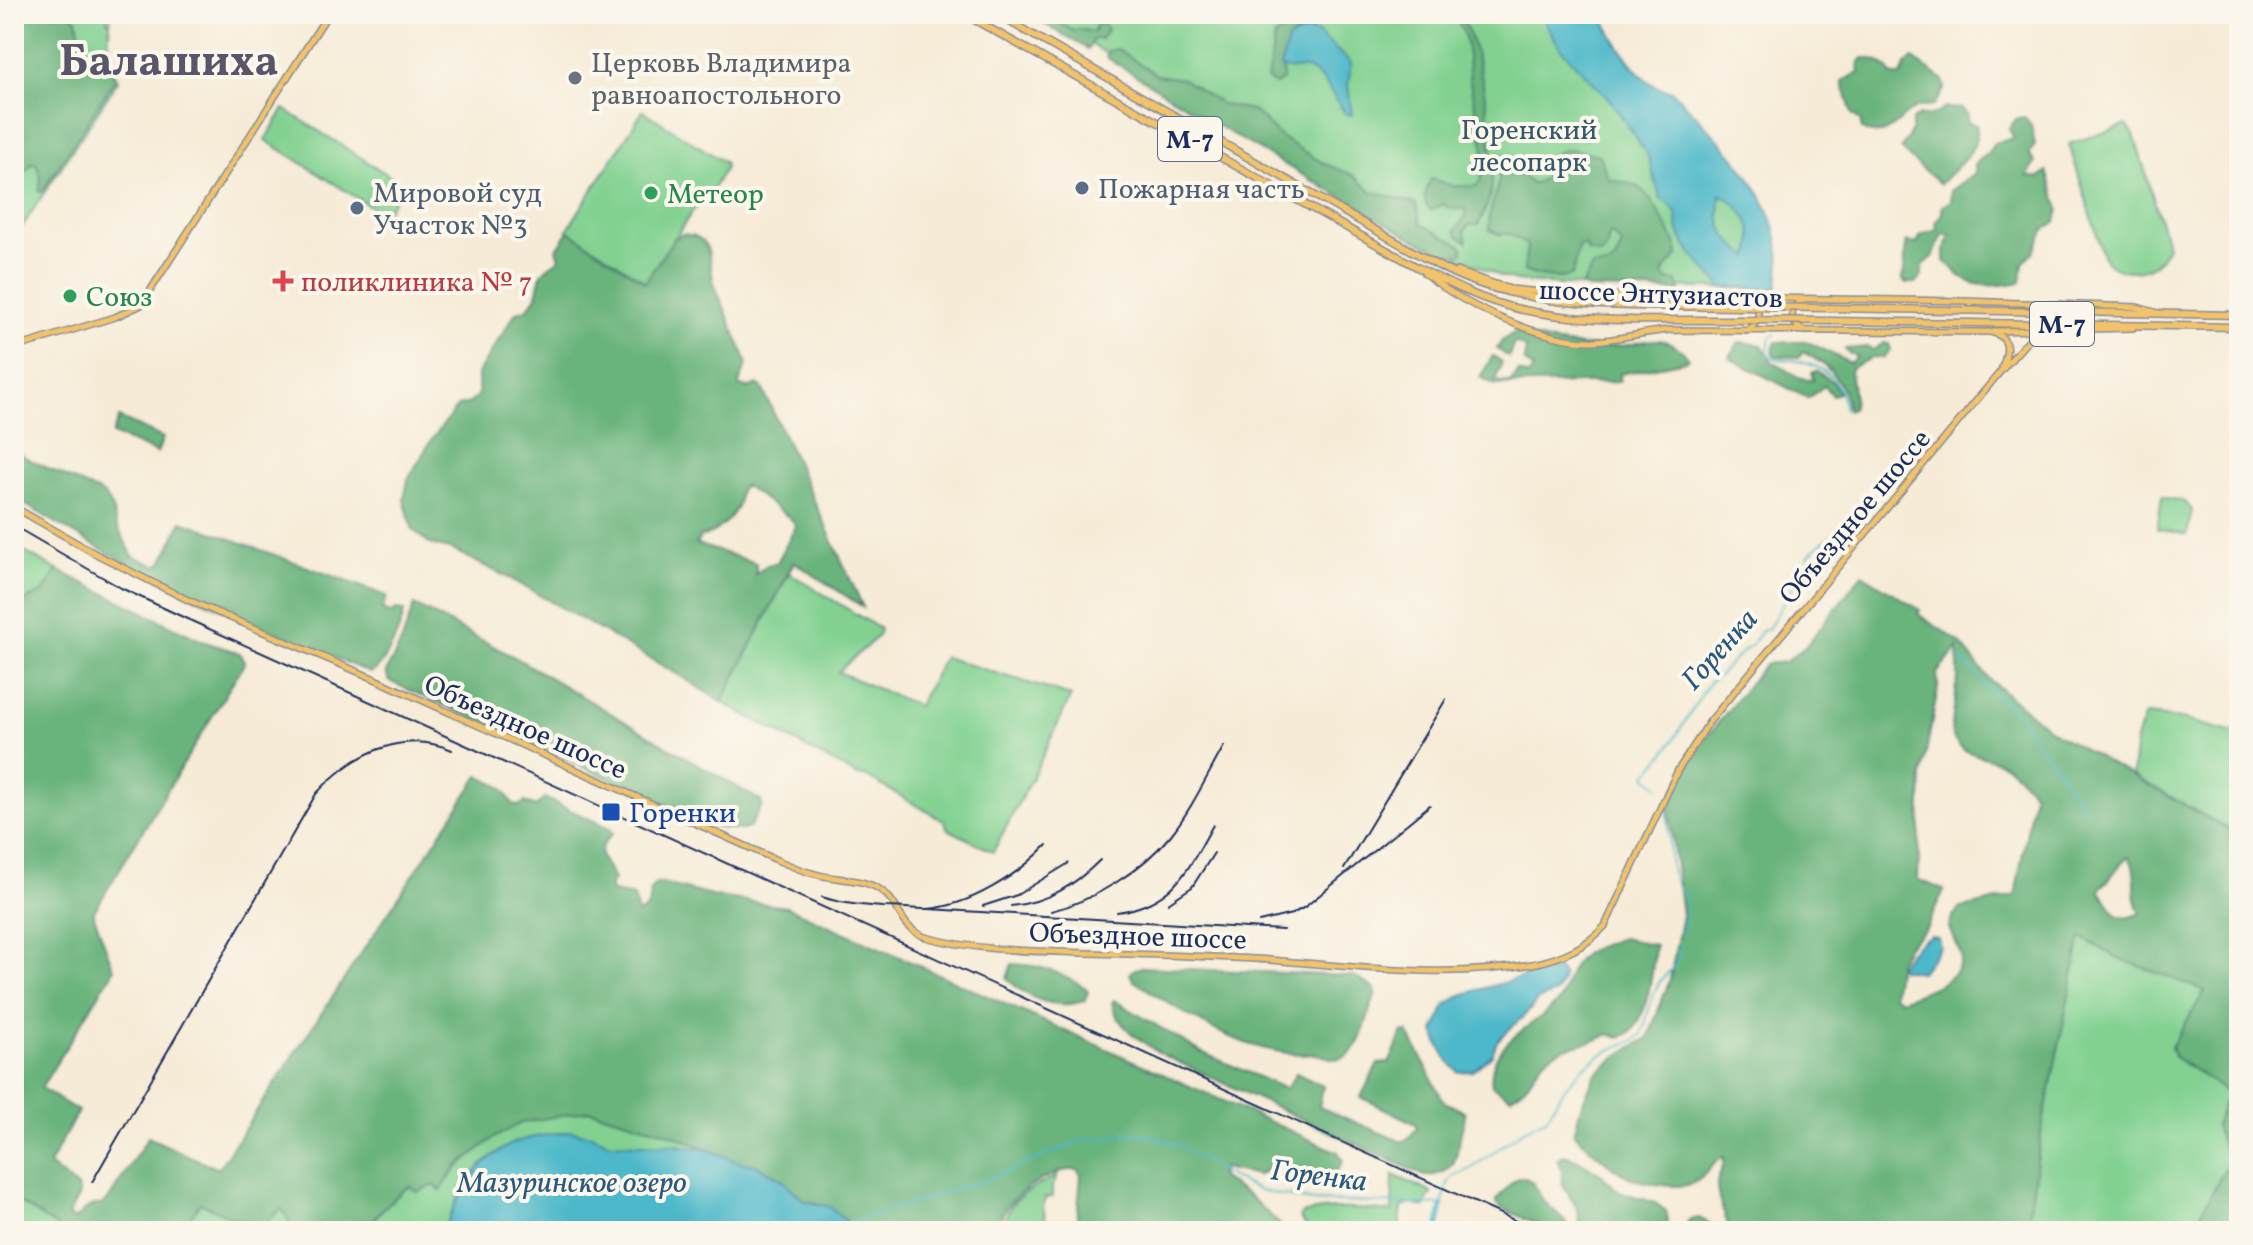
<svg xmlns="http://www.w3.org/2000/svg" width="2253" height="1245" viewBox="0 0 2253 1245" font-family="Vollkorn,serif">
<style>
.green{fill:#82d191;stroke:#4e8078;stroke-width:2}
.forest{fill:#69b37b;stroke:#42716c;stroke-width:2;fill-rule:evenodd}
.water{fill:#4db8c9;stroke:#347494;stroke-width:2;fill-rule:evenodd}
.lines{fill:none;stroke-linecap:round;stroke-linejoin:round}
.stream{stroke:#4db8c9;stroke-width:2}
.canal{stroke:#4db8c9;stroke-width:5}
.primary-casing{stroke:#888d9a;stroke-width:8}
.trunk-casing{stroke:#888d9a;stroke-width:9}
.primary{stroke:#f2c36a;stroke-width:5}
.trunk{stroke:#f2c36a;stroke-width:6}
.rail{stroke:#1b2f5e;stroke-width:2}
.trunk-bridge-casing{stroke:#888d9a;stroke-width:9;stroke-linecap:butt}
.trunk-bridge{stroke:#f2c36a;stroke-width:6}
.worship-dot{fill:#6b7280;stroke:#fbf7ec;stroke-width:3}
.service-dot{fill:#5c6f8a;stroke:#fbf7ec;stroke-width:3}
.leisure-dot{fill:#2e9e5b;stroke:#fbf7ec;stroke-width:3}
.health-dot{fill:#e0444e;stroke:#fbf7ec;stroke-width:3}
.transit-dot{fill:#1a4fb4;stroke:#fbf7ec;stroke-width:3}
.labels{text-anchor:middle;stroke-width:8;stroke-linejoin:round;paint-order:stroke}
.shield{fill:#fbf7ec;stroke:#5e6b89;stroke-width:2}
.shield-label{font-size:26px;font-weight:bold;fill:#1b2f5e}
.worship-label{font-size:28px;fill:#5b616d;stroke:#fbf7ec;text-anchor:start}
.park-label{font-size:28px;fill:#35586b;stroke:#fbf7ec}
.service-label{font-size:28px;fill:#4e5e75;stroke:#fbf7ec;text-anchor:start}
.leisure-label{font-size:28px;fill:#27864d;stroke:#fbf7ec;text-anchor:start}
.health-label{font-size:28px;fill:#be3a42;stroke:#fbf7ec;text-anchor:start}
.street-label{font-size:28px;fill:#1b2f5e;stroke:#fbf7ec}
.transit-label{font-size:28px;fill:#164399;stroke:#fbf7ec;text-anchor:start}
.water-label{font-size:30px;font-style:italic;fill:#2a587e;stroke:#fbf7ec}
.town-label{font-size:44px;font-weight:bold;fill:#595669;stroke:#fbf7ec}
</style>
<rect width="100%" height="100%" fill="#fbf7ec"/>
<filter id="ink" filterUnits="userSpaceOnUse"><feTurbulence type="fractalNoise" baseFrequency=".0125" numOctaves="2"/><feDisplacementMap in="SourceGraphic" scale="16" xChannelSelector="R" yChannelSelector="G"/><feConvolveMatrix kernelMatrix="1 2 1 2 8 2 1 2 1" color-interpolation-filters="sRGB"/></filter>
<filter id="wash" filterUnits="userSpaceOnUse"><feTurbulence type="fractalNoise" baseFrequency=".006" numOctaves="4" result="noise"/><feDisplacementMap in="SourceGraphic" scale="32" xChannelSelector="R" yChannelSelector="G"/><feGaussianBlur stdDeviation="1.8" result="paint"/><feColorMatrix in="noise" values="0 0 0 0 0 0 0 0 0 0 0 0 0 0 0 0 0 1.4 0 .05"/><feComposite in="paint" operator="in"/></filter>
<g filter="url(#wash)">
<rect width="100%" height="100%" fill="#f6ebd7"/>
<path class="green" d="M14,14h93v7l3,1 1,-8 -4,41 11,26 -104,158z
M1041,14h560c13,26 40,76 71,77 53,57 119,111 105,198l-202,-3 -59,-5 -16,-5 -78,-37 -234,-136z
M284,109l120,76 -20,30 -119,-75z
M643,111l81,51 1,6 -19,32 -12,9 -48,73 -79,-52z
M2127,125l7,10 34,111c-12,26 -40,33 -63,15l-36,-117z
M2162,497l23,5 7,8 -5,25 -30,-6z
M14,546l43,24 -14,24 -12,3 -17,11z
M789,573l91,56 -2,7 -40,36 80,34 26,-49 127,39 -35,74 -43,82 -45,-23 -4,-8 -79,-45h-7l-136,-74z
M2145,715l36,4 58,15v101l-107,-60 4,-36z
M2080,937l36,20 90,34 -35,56 4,10 53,36 -13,33 15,35 -38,70h-158l-6,-10 13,-88z
M590,1110l76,22 43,18c-32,-4 -65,-3 -98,-7 -8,-1 -15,-7 -23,-8 -40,-5 -83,6 -112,36 -15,16 -24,41 -32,60h-80c18,-20 46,-63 77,-41 16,-25 51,-59 81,-68 21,-6 46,-8 68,-12z
M1058,1174l-6,14v9l-7,1 -2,9 5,24h-43c-4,-33 30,-42 53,-57z
M1393,1175l40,18 -5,5 -3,9 -14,-3 -9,3 -3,24h-89l-10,-13 2,-4c31,-8 59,-5 90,-2z
M14,1199l47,30 3,2h-50z
M200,1203l57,25 25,-19 7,12 -4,10h-104z"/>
<path class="forest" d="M14,14h55l8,5 2,12 -7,12 17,17 15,-6 12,24 -74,114 -3,-1 2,-12 -4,-14 -5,-2 -6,8 -12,4v-88c7,-3 10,-9 6,-16l-6,-4z
M1027,14h15l32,17 5,-2 14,3 5,-10 7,3 2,5 -6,9h-7l-6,10z
M1297,14h6l-2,9 8,-1 3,5 -20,9 -12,31 3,3v10l-8,5 -8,-6 8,-43 10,-7h5z
M1450,14h8c23,24 39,142 33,176 -2,12 -7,24 -13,35h-9l-4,6 2,10 -8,-4 -4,-6 11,-15v-7h-14l-10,-5 -11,7c-11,-9 -5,-21 0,-32l22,7h24c17,-27 -2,-74 -7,-103 -2,-16 -1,-33 -6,-49 -2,-8 -8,-14 -14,-20z
M1118,49l39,26 26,4 40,26 30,5 29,28 43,26 28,11 18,16 45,13 5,20 38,20 4,3v6l-12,3 -39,-18 -187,-108 -119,-73 2,-6z
M1863,58c12,0 24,7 29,18h9l5,-12 7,-5 29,20 3,9 -11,17c-7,1 -14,1 -20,4 -18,11 -28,34 -52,20l-2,-9 -8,-6 -10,-33 17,-8 -1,-8z
M1945,108l17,1 6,6 -1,8 9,2c7,23 -21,43 -36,59 -11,-11 -32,-25 -39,-35l11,-19v-10l7,-5c10,2 18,0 26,-7z
M2024,117l7,9 4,19 -6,8 6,10 -8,13 12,2 8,-7 12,38 -3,13 -11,7 -11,22 -11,12 -2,19c-17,3 -41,7 -57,-3 -7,-4 -13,-13 -19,-18v-12l5,-13 -7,-2 -10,23 -11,9v9l-6,8h-10l-4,-5c5,-12 1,-23 5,-36l10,2 4,-9 16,-5 -1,-8 6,-9v-7l9,-5v-10l24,-18v-9l13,-11 6,-10 20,-5 -5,-9 7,-10z
M1571,149l28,6 9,23c10,3 21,5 30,9 11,6 42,58 40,69l-12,12 -3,8 7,5h7l3,10 -92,-2 -6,-4 10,-18 16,-1 7,-5 7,-16 -10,-11 -3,2 -3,14 -5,5 -14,-4v-5l-8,-1 -7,30c-13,6 -34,2 -48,-4l3,-26 -17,-11h-12l-8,-4 -1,-13 10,-37v-26l8,3 3,14 8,5h5l8,8 5,-1 9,-6c3,-18 6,-26 26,-28z
M569,231l76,51 29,-44 9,-4 12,2 8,5 5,9 6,34 33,78c-1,10 -8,15 -8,24l10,2 8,-4 5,4 101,219 -69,-45 -72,140 -40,-25 -171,-98 -58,-29 -23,-6 -17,-14 -9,-30 4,-21 24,-40 26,-33 12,-3 8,-8v-22l38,-61 11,-3 10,-13c2,-23 4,-25 23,-37l-3,-10zM744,485l46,33 6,8 -19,37 -10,2 -11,9v-11l-60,-19 4,-7c14,-2 34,-19 38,-34 2,-9 -1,-11 6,-18z
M1515,332c35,12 67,17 104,14 13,-1 25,-6 37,-6 12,0 26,8 32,18l-3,3 -65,13 -1,8 -124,3 -15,-8 13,-21 9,6 -7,19 15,2 9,-11 9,4 5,-7 -9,-8 2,-13 -10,-5 -3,2 -4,12 -12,-8 5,-8z
M1739,342l23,3 10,17c19,5 13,15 41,18l-1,-8 5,-1 16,11 6,11 -7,2 -8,-9 -16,12 -79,-40z
M1776,342h32l42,21 7,-7 -9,-3 -3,-4 23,-2 5,3 11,-7 5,1 2,6 -8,8 -9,-1 -22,10 -2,4c1,14 6,24 2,38l-4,1c-5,-29 -18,-45 -45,-58l-4,5 -24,-1 -3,-3z
M119,418l44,20 -6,15 -45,-19z
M14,449l14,10 75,35 9,13 4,18 17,31 23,10 6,-3 20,-42 205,75 -5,14 9,3 5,-3 8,1c-2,15 -20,58 -34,62l-179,-77 -94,-49 -83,-49z
M57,570l145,71 38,12 5,9 -152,251 21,57 -73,118 37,23 -29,54 29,23 1,7 -11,20 5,5c12,-5 12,-17 28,-15l7,-5 40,-63 70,32 261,-393 22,11 12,17 6,2 6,-4 10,5 9,-9 65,30 4,5c-23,23 -8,25 1,47l-4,5v6l24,6 4,17 8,-5 4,-7v-11l4,-6 8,-2 49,13 76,11 551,245 5,9c-9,25 -46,24 -60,5l-11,1 -14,8 -36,-7 -2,7 3,4 26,17 38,35h-211l5,-56 -4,-5c-22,-3 -63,23 -74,43 -3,5 -3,12 -4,18h-149v-4l-32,-24 -13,-2 -25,-23 -25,-13 -17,-3 -72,-30 -76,-22 -69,13 -27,15 -39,30 -14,22 -7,-5 -16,7 -8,-6 -4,2 -26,23 -16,20h-79l4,-10 -7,-12 -25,19 -57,-25 -19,28h-117l-50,-32v-591l17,-11 12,-4z
M1862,574l58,36 -2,4 41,28 30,37 61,51 189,106v395h-47l37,-70 -14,-35 13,-33 -53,-36 -4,-10 34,-56 -89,-34 -35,-20 -40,196 -13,88 6,10h-352l7,-11 10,-2 21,11 8,-5c-5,-13 -11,-26 -11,-40 1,-10 8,-16 7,-27 -15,6 -17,21 -33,27 -16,5 -52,-1 -68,-10 -17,-10 -33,-27 -49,-40l7,-28 14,-31 22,-19 31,-18 22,-59 12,-64 -13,-106 7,-21 26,-45 63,-79 20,-2 20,-15zM1958,648v30l-7,53c6,27 37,23 56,35 10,7 19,18 27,27l-19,103 -56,13 -6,7 -4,11c2,9 12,21 12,30 -1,26 -40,34 -60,43l-8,-5 5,-33 11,-18 17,-15 18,-39 -26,-10 4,-104 16,-89 -1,-14zM2129,857c11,17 1,38 12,56 -26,13 -27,-4 -41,-21l1,-5c11,-8 17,-24 28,-30z
M414,605l102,53 245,143 1,4 -13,23 -7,2 -23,-2 -330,-147 -3,-9 16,-31z
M1622,938l33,7c-2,23 -9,107 -46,89 -18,12 -43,9 -60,22 -18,14 -16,29 -38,41l-19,-11c-6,-44 40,-57 65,-83 6,-6 7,-14 10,-22 9,-30 28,-34 55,-43z
M1012,964c34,2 45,7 74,24l2,4 -4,9c-29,9 -56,-1 -77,-23z
M1141,967l213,9 21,13 1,5c-9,18 -11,48 -28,61 -12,9 -22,-1 -35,-1 -71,2 -121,-37 -179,-73l-4,-7 3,-4z
M1114,1000l89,53 83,36 10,-16 27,13 -4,21 83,35 5,-2 10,-12 -1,-4 -55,-27 17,-33 12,-2 12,-29 6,-1 36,70 21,10c0,8 -2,12 -4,20 -6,26 -3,42 -36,44l-264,-122c-21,-14 -42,-25 -49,-51z
M1563,1155l13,4 25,15 17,17 37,12 11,8 2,9 -2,11h-73l-13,-7 -3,-16 -15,-24v-12l-5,-12z
M1522,1177c13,3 14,14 22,24 9,11 22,15 25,30h-16l-50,-22 -6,-6v-4c9,-9 13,-18 25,-22z"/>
<path class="water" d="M1540,14h61c13,26 39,76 71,77 51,54 123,114 105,198l-56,-2c-13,-18 -31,-30 -40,-51 -9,-19 4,-22 -20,-37l-14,-45 -37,-54 -49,-51zM1721,194c24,14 38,37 28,63 -25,-19 -34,-31 -28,-63z
M1308,30l10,3 33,30 -3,22 4,30 -7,-2c-11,-15 -20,-38 -39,-44 -10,-2 -17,3 -26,-2l9,-28z
M1931,936l7,2 2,9 -19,25 -21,-3 -1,-4c9,-11 19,-24 32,-29z
M1551,969h7l5,5 -1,7 -6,12 -19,7 -6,9 -34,32 -5,14 -19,16 -14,1c-13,-10 -20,-25 -25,-41l12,-26 15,-10z
M571,1131l20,4 19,8 66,2 33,5 29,12 17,3 25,13 25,23 25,6 18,16 2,8h-406c13,-35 34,-73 70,-88 18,-7 38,-9 57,-12z"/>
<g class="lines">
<path class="stream" d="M1775,334l-4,3 -4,17c9,7 15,5 25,6 33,6 46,16 53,49
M1960,658l34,36 24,20 69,97
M1659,787l-13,-11 22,-27 42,-68 10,-6 10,-12 21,-18 10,-14 7,-2 33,-56 10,-7 -3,-10c14,-17 34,-25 51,-39v-10
M1667,808l4,61 6,16 7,9 2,16 -5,24
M848,1223l140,-44 100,-41 19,1 16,-6 24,2 32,10 54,33 27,13 53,10 129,4 6,-22 5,-7 18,-7 51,-38 25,-13c15,-30 33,-54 67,-70 11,-5 20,-5 28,-14 5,-14 9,-40 17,-51 14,-19 19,-11 21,-39"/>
<path class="canal" d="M1438,1231l4,-26"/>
</g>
</g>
<g filter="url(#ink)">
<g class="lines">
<defs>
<path id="primary" d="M1457,271l53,18 63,6 391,6 173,6 21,6
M1424,273c39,32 117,69 169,68 26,-1 52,-10 79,-11l318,2c20,4 19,19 12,35
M1803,300c-15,8 -14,23 1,31
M1746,331c15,-8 17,-23 2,-32
M1995,331l138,-3
M14,348l101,-31 26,-12 187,-291
M14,507l82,47 92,46 187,79 395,178c14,6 29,13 45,17 20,6 46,4 64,15 23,14 19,41 50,49 50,13 105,13 157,15 56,1 112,3 169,6 92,6 185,21 277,5 28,-5 54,-17 73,-38l73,-156 32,-49 290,-349 32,-36 15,-7"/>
<path id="trunk" d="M964,14l453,253c33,17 66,34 102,42 71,16 148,10 220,11
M996,14l441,251c88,49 203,40 302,42
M1831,308l408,7
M1831,321l408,6"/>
</defs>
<use href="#primary" class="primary-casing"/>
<use href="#trunk" class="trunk-casing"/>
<use href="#primary" class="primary"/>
<use href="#trunk" class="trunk"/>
<path class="rail" d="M14,526l107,62 64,30 1353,613
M1344,869l102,-170
M822,897c20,7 41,8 61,10 15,0 30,2 44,2 43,-3 91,-34 120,-64
M1168,903l24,-16 22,-34
M983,906l34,-11 52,-32
M1011,906c37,-4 64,-21 89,-46
M929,909l354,21
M1051,911c43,-10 91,-41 119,-75 21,-26 37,-60 54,-90
M1117,912c57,-8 71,-42 96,-87
M1259,922l33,-8 13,-7 125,-102
M92,1182l224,-388c34,-38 85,-66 136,-44"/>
<defs>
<path id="trunk-bridge" d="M1739,307l92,1
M1739,320l92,1"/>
</defs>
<use href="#trunk-bridge" class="trunk-bridge-casing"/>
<use href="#trunk-bridge" class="trunk-bridge"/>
</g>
</g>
<circle class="worship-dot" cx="575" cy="78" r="8"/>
<g class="service-dot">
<circle cx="1082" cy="188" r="8"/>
<circle cx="357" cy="208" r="8"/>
</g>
<g class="leisure-dot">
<circle cx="651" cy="193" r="8"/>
<circle cx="70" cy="296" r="8"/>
</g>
<path class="health-dot" d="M279 269h8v8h8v8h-8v8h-8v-8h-8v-8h8z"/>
<rect class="transit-dot" x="601" y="802" width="20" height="20" rx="4"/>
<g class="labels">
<g class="shield">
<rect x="1158" y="117" width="64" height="44" rx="6"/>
<rect x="2030" y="302" width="64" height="44" rx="6"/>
</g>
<g class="shield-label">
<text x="1190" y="148">М-7</text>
<text x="2062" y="333">М-7</text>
</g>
<g class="worship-label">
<text x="591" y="72">Церковь Владимира<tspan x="591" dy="32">равноапостольного</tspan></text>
</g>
<g class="park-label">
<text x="1529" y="139">Горенский<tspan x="1529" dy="32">лесопарк</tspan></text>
</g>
<g class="service-label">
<text x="1098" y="198">Пожарная часть</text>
<text x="373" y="202">Мировой суд<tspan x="373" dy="32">Участок №3</tspan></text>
</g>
<g class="leisure-label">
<text x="667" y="203">Метеор</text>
<text x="86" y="306">Союз</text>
</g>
<g class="health-label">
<text x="301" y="291">поликлиника № 7</text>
</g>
<g class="street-label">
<text transform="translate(1661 293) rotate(2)" y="10">шоссе Энтузиастов</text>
<text transform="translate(1854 516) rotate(-50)" y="10">Объездное шоссе</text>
<text transform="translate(526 726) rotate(24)" y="10">Объездное шоссе</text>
<text transform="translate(1138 935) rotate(2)" y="10">Объездное шоссе</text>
</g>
<g class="transit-label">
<text x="629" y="822">Горенки</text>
</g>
<g class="water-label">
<text transform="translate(1719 649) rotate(-48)" y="10">Горенка</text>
<text transform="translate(1319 1175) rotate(7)" y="10">Горенка</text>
<text x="572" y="1192">Мазуринское озеро</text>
</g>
<g class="town-label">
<text x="169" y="75">Балашиха</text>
</g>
</g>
<rect width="2253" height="1245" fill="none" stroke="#fbf7ec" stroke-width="48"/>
</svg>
